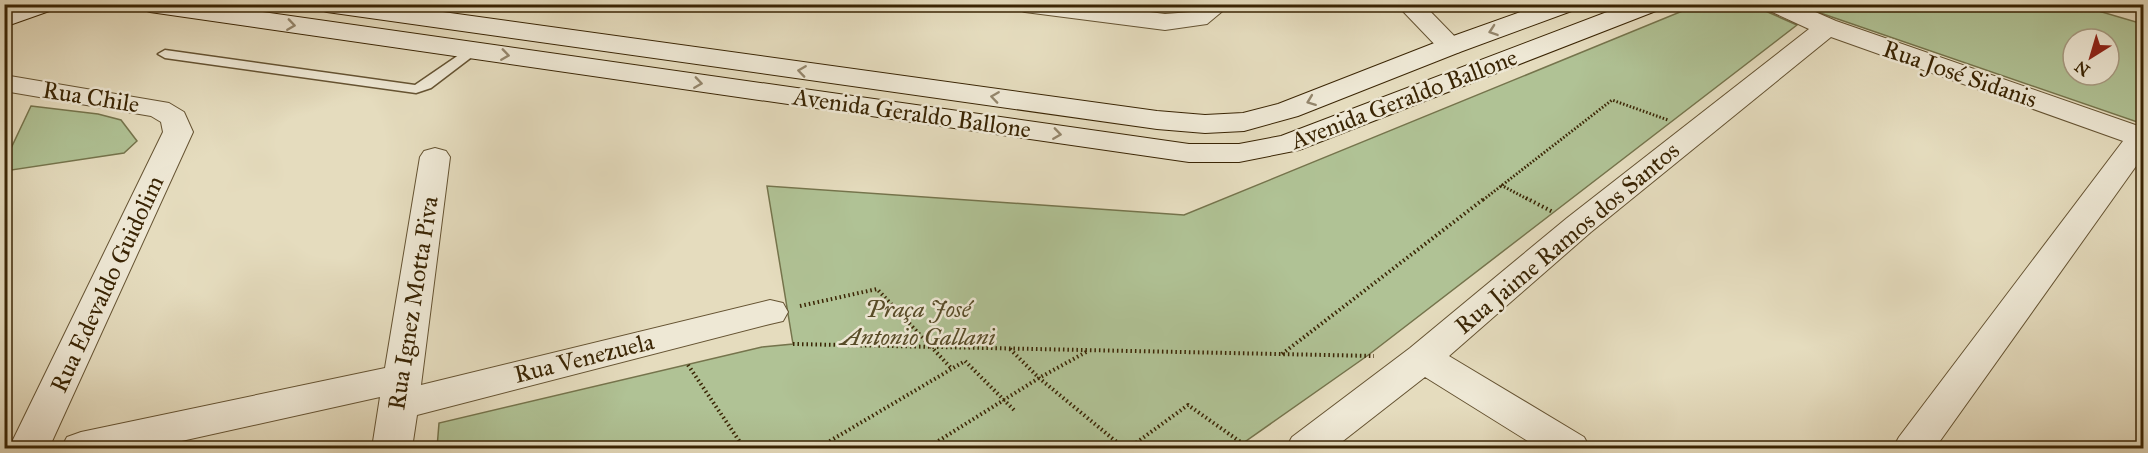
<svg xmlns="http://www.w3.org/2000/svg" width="2148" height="453" viewBox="0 0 2148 453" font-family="'IM FELL Great Primer',serif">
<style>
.green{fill:#b0c295;stroke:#75744c;stroke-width:1.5;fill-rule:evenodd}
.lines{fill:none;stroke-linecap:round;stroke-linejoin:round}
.lane-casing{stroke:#655332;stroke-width:3}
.street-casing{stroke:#655332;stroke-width:2}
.secondary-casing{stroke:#3a2504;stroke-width:2}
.path-far1{stroke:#3a2504;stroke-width:3;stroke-dasharray:1.5 2;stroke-linecap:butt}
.path{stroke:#3a2504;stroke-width:4;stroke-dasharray:1.5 3;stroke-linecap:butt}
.lane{fill:#eee8d5;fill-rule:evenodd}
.street{fill:#eee8d5;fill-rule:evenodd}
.secondary{fill:#eee8d5;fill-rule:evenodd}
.oneway{stroke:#94866c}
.labels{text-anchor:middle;stroke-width:5;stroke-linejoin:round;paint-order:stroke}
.street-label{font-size:24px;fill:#3a2504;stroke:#eee8d5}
.park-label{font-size:24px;font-style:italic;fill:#584c28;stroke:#eee8d5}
</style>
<rect width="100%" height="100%" fill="#e5dcbe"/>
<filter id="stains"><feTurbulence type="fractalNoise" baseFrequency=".00333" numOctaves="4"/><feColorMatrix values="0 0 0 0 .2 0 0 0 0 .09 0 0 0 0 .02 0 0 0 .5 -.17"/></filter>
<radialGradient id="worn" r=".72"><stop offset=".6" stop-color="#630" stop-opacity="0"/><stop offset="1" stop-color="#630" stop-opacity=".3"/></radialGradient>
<path class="green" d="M1697,5h55l45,20 -430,331 -131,92h-799l2,-25 323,-76 31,-3 -26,-158 417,29z
M1797,5h281l65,19v100zM2073,39h36v36h-36z
M31,106l67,8 23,6 16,21 -13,12 -119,18v-10z"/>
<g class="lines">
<defs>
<path id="lane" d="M472,46l5,1 2,3 -2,3 -46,35 -15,5 -251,-35 -7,-4 7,-4 250,35z"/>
<path id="street" d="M1013,4h75l77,10 26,-2 11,-8h29l-24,20 -42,6 -140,-18 -9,-3z
M1396,4h27l41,42 -4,6 -9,2 -9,-2z
M1767,4h30l39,17 308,107v27l-209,293h-42l6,-11 224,-296 -292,-104 -240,195 -142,124 135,81 6,11h-51l-114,-71 -91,71h-48l6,-11 118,-89 157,-130 242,-189 -39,-18z
M4,75l165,28 15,9 9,20 -144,316h-40l154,-316 -2,-10 -10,-6 -147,-25z
M435,148l11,3 4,6 -29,228 349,-85 13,3 5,9 -5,9 -13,3 -353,91 -5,33h-40l8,-51 -230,51h-89l6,-11 14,-5 304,-64 35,-211 4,-6z"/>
<path id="secondary" d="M21,4h37l-3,5 -51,18v-17z
M138,4h69l982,140h50l42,-8 347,-132h36l-3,5 -362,141 -60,12h-50l-1039,-150 -9,-3z
M315,4h70l772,107 48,4 38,-2 35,-9 164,-64 101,-36h37l-3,5 -117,43 -162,64 -54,15 -39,2 -48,-4 -830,-117 -9,-3z"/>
</defs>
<use href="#lane" class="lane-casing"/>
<use href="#street" class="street-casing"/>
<use href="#secondary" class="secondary-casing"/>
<path class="path-far1" d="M1501,185l28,15
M1483,200l129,-100 56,20"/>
<path class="path" d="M1526,198l27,14
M800,306l77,-17 75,80
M793,344l581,12
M1010,349l29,29 85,70
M1282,354l203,-156
M688,365l56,83
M818,448l147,-87 50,50
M927,448l112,-70 49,-27
M1129,448l59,-43 54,38"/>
<use href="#lane" class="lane"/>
<use href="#street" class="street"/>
<use href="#secondary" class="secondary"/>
</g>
<defs><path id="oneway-chevron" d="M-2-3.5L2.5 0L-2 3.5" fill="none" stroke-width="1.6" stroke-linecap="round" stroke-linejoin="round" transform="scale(1.5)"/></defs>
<g class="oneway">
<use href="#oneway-chevron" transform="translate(291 25) rotate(8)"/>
<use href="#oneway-chevron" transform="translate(1493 31) rotate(161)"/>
<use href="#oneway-chevron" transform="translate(505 55) rotate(8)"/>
<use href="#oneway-chevron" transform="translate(802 71) rotate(-172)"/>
<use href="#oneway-chevron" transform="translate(698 83) rotate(8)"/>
<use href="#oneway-chevron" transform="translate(995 97) rotate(-172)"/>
<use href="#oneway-chevron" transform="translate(1311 101) rotate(159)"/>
<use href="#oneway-chevron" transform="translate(1057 134) rotate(8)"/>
</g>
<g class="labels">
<g class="street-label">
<text transform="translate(1960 74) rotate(19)" y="8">Rua José Sidanis</text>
<text transform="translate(91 97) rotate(9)" y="8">Rua Chile</text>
<text transform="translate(1404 99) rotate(-21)" y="8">Avenida Geraldo Ballone</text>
<text transform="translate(912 113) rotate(8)" y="8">Avenida Geraldo Ballone</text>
<text transform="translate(1567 238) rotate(-40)" y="8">Rua Jaime Ramos dos Santos</text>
<text transform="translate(107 284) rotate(-65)" y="8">Rua Edevaldo Guidolim</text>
<text transform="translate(413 303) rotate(-81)" y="8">Rua Ignez Motta Piva</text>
<text transform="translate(584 358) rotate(-14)" y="8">Rua Venezuela</text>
</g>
<g class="park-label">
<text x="918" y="317">Praça José<tspan x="918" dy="28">Antonio Gallani</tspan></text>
</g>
</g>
<rect width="2148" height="453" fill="none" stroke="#e5dcbe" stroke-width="24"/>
<rect x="6" y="6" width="2136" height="441" fill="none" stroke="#3a2504" stroke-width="3"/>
<rect x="12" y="12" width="2124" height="429" fill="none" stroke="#3a2504" stroke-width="1.5"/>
<g transform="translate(2091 57) rotate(217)"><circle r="28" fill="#eee8d5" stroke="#a69a81" stroke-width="1.5"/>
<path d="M0-4.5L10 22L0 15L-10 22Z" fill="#8f2418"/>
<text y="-9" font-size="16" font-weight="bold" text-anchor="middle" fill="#3a2504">N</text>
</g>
<rect width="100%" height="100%" filter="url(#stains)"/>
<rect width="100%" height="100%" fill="url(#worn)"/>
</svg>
